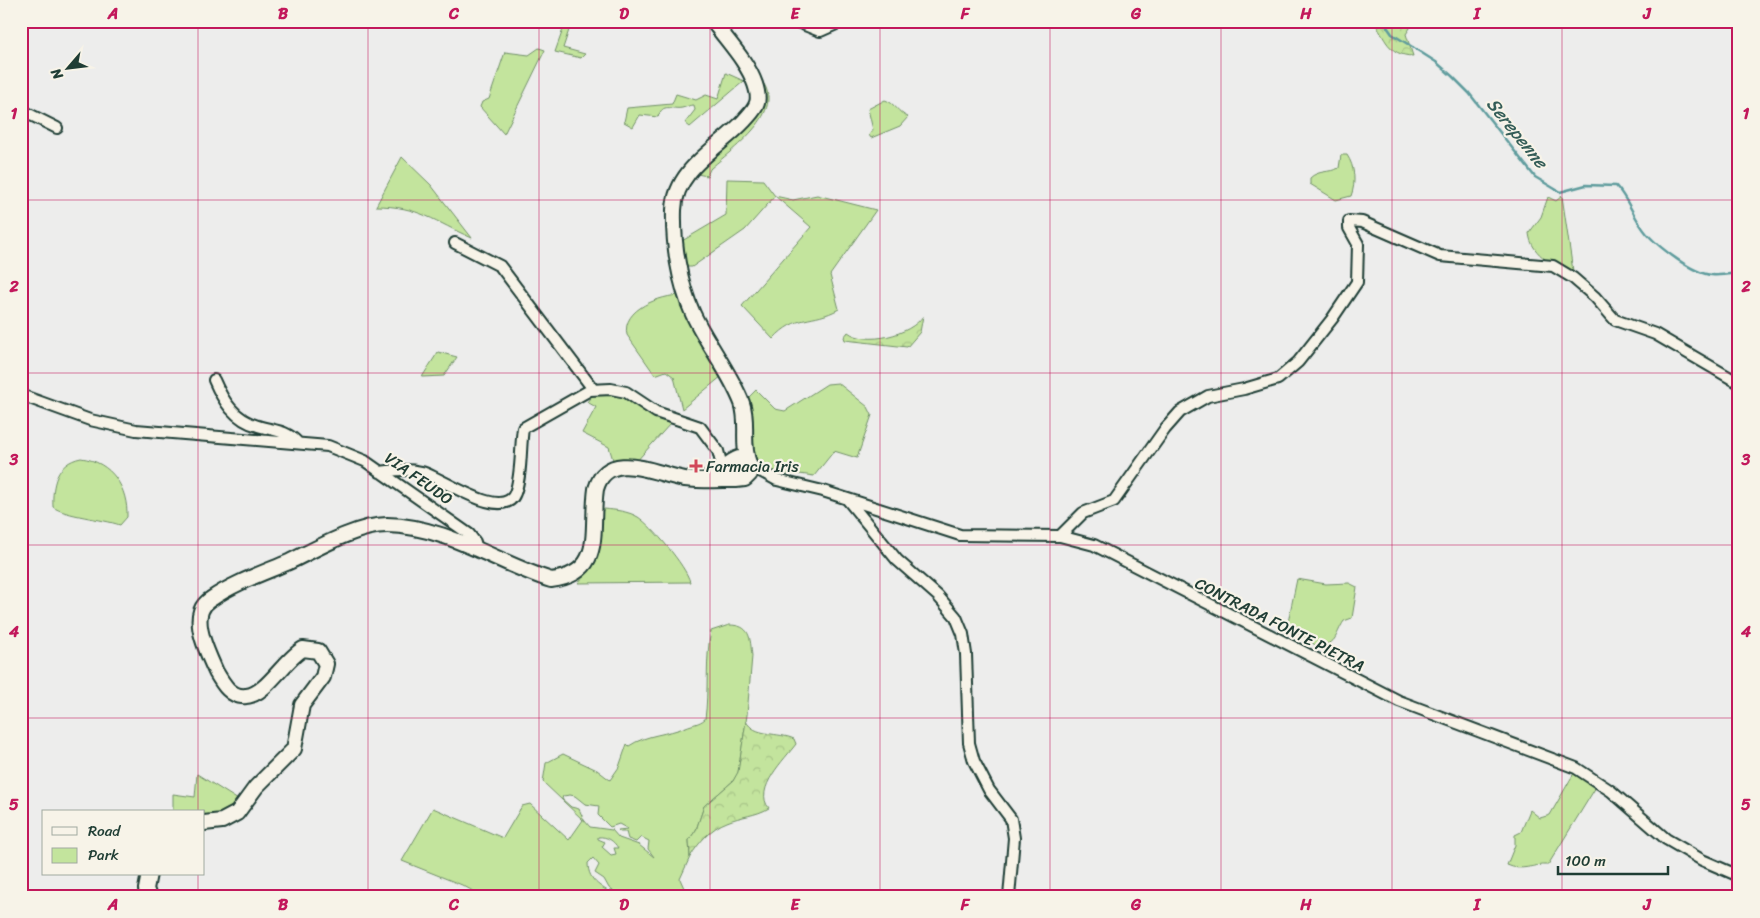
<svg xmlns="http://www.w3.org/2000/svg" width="1760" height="918" viewBox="0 0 1760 918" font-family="Sriracha,sans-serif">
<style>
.green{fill:#c3e49d;stroke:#719068;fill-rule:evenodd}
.forest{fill:url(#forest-crowns);stroke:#719068}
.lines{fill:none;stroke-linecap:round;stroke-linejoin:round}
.stream{stroke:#5f9c9d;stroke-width:2.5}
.minor-casing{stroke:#1f3d34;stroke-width:14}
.major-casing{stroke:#1f3d34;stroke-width:18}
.minor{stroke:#f7f3e8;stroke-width:10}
.major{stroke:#f7f3e8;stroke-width:14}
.grid{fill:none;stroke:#c2185b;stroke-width:1;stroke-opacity:0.55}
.poi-dot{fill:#d1495b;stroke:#f7f3e8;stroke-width:2}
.labels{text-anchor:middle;stroke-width:4.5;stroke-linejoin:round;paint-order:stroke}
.poi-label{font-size:16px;fill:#1f3d34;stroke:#f7f3e8;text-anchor:start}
.street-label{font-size:16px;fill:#1f3d34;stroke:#f7f3e8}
.water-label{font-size:18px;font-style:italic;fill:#345d57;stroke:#f7f3e8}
.neatline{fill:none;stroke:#c2185b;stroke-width:2}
.grid-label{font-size:16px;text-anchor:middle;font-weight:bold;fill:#c2185b}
</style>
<defs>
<pattern id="forest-crowns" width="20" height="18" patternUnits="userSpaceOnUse" patternTransform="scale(1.25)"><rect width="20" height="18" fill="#c3e49d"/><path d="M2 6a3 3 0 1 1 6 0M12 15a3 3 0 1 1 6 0" fill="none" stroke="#a7c488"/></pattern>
</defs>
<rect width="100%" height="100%" fill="#ededec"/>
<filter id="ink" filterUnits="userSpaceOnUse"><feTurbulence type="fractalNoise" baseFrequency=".02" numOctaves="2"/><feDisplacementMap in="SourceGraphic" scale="10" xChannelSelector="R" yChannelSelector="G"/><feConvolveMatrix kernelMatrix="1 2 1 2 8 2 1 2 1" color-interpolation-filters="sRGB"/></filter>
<g filter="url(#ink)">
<path class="green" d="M566,21h6l-9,27 22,6 -4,4 -26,-6z
M539,48l6,2 -41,84 -24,-27 2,-5 7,-3 16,-47 24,3z
M726,73l18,8 -54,46 -5,-4 10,-13 -1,-5c-5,0 -7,2 -12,3 -11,2 -19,-6 -24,9l-18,-2 -7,12 -9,-5 3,-14 45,-4 4,-10 20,6 10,-5 12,4z
M764,84c19,31 -33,66 -54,85l-3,7 -10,-2 34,-33 31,-51z
M885,100c10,3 13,13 23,17l-8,9 -29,12 -2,-3 4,-5 -5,-21z
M1341,155h6c8,12 9,28 4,41l-15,4 -26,-16v-6c8,-8 19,-5 29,-10z
M402,157l29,28 41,53c-37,-16 -53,-32 -96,-32z
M727,179l36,1 12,16 18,4 24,-5 59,15 -46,65 9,34c-27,15 -42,4 -66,30l-31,-33 69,-79 -36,-31 -30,34 -53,37h-6l-4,-26 44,-26z
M1562,196l11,75 2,6c-18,-10 -44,-21 -46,-44l12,-16 7,-20 8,4z
M682,295l40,81 -40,33 -8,-32 -8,-6 -11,4 -28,-40c-6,-26 34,-40 55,-40z
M438,352l19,5 -13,19 -22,1z
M838,383l30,24 4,8 -15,43 -23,-7 -20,25 -22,-3 -12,3 -13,-5 -7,-5 -8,-13 -3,-17 4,-9 -5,-29 8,-8 19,19 10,2 42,-27z
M613,393l24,9 20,16 13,6 -35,39h-21l-5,-16 -27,-14 14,-26 -9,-5 6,-8z
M81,458c31,4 47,30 46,59l-7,8c-17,-6 -55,-9 -67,-18 -1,-22 3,-44 28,-49z
M604,509c11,1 24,2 34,8 14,9 48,49 52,65l-112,1 17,-20 5,-48z
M1297,579l29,5 23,-1 8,4 -5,31 -8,3c-10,15 -6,25 -29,24l-13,-10 -16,-3z
M729,625c22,0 21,13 23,31l-5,59 -9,58 -5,8 -29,25 -8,24 -7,10 1,17 -10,22 8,18h-67l-12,-9 -5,-9 -9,-6 4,-8 -6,-7 -5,5c0,20 16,25 30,34h-134l-22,-12 -60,-24 31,-53 70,30 19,-32 8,-2 39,36 14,-20 -40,-38 3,-19 17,-9 34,16 13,10 9,-13 8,-23 2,2c18,-12 38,-11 57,-19 7,-3 13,-3 19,-8 4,-29 0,-59 6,-88zM570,795l5,1 10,8 14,2 -1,9 12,12 9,-3 9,5 -10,1 2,2h6l2,7 8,3 5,-5 8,4 -1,8 6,8 -15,-12 -20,-7 -7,-8 -22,-3 -6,-7 -5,-11 -8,-2 -9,-8 1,-3zM598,837c9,-1 16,4 20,11h-4l2,6 -5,1 -9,-8 3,-5 -7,-3z
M1574,773l22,14 -48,78c-15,-1 -26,7 -41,0l8,-20v-10l6,-3 9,-22 10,8 10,-3z
M197,774l46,29 -39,18v-9h-31v-18l22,3z"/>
<path class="forest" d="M1373,21h37l2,4 -6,9 7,22c-26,-1 -27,-18 -40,-35z
M923,316l-3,16 -13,15 -62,-7 -1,-3 4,-5c18,14 63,3 75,-16z
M746,721c8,16 33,11 48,18l2,5c-11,15 -43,45 -27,64 -13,8 -28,8 -42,14 -16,6 -28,20 -37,35l-1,-17 7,-10 8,-24 29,-25 5,-9z"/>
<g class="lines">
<path class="stream" d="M1383,21l9,13 44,28 16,14 17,17 66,84 25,15 26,-7 30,1c13,14 18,33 31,48 13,14 46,40 65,41 8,1 18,-1 27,-2"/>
<defs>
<path id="minor" d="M21,110l36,18
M455,243l45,23 93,123
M214,380c9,21 21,40 44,46 16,5 28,4 39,16
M21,395l69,25 46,10 192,16 37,15 104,73 6,8 2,7
M751,466l26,14 46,11 137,44 100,1 34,9 305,156 177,67 35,23 55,48 36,21 37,16
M380,472c13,-2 29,-3 42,0 19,5 82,51 93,21 7,-19 5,-44 8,-65l67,-38 21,-1 15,3 30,20 44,15 18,24 5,19
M847,499l50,61 41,36 18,21 7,17 3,20 3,89 5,18 15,29 22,29 3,19 -5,59
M1060,536l23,-23 31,-12 51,-72 15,-17 28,-16 36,-7 34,-10 20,-17 34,-43 25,-37 1,-38 -9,-16v-7l13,1 78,34 113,10 20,12 22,19 20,23 40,14 84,49"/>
<path id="major" d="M713,21c14,20 34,40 42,63 2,6 4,13 2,19 -2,7 -8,12 -13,18 -25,27 -69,48 -70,89 -1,33 5,73 19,104 14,30 37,58 49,89 7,20 -1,40 7,60
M800,21l20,8 18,-8
M708,478c12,-4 20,-17 31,-20l10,5 1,11 -5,5 -9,1 -6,-5v-11
M204,823l18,-2 15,-8 19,-26 38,-38 8,-44 21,-28 3,-13 -8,-13 -15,-2c-19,11 -37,46 -57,47 -15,2 -23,-12 -30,-24 -7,-16 -21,-44 -15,-61 2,-5 5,-9 10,-12 23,-16 52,-26 78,-37 27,-13 68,-37 98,-37 59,1 110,38 164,55 55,-7 39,-50 45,-91 12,-42 61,-14 89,-10 17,2 34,1 51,1
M149,874l-3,15 3,8"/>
</defs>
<use href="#minor" class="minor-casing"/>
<use href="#major" class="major-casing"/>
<use href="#minor" class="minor"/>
<use href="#major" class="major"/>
</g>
</g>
<path class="grid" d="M198,21v791M368,21v876M539,21v876M710,21v876M880,21v876M1050,21v876M1221,21v876M1392,21v876M1562,21v876M21,200h1718M21,373h1718M21,545h1718M21,718h1718M198,874v23"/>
<path class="poi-dot" d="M693.5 458.5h5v5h5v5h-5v5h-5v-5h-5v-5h5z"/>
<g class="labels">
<g class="poi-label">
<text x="706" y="472">Farmacia Iris</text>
</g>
<g class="street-label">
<text transform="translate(419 478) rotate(35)" y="6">VIA FEUDO</text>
<text transform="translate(1280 624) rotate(27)" y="6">CONTRADA FONTE PIETRA</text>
</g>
<g class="water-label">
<text transform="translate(1517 133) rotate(51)" y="6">Serepenne</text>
</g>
</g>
<rect width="1760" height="918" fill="none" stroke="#f7f3e8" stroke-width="55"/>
<rect x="42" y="810" width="162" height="65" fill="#f7f3e8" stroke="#a1aaa0"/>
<rect x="52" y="827" width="25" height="8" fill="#f7f3e8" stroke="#a1aaa0"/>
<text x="88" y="836" font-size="15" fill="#1f3d34">Road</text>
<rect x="52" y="848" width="25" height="15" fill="#c3e49d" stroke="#a1aaa0"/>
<text x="88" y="860" font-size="15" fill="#1f3d34">Park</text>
<g transform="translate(68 68) rotate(242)" stroke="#f7f3e8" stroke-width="4" paint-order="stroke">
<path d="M0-4L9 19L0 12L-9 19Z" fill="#1f3d34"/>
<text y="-8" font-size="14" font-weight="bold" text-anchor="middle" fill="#1f3d34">N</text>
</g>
<path d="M1558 866v8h110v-8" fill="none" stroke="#1f3d34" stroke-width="2.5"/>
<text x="1565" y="866" font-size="15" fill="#1f3d34" stroke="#f7f3e8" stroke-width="4" paint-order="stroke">100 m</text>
<rect x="28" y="28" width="1704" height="862" class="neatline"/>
<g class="grid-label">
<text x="113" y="19">A</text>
<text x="283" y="19">B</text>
<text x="454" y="19">C</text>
<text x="624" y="19">D</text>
<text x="795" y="19">E</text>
<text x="965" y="19">F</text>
<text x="1136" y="19">G</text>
<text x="1306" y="19">H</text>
<text x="1477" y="19">I</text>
<text x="1647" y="19">J</text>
<text x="14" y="119">1</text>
<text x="1746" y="119">1</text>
<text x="14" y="292">2</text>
<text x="1746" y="292">2</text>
<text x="14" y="465">3</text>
<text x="1746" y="465">3</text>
<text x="14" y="637">4</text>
<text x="1746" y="637">4</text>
<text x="14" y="810">5</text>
<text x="1746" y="810">5</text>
<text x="113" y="910">A</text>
<text x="283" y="910">B</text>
<text x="454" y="910">C</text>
<text x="624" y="910">D</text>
<text x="795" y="910">E</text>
<text x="965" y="910">F</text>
<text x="1136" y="910">G</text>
<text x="1306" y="910">H</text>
<text x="1477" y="910">I</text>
<text x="1647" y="910">J</text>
</g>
</svg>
